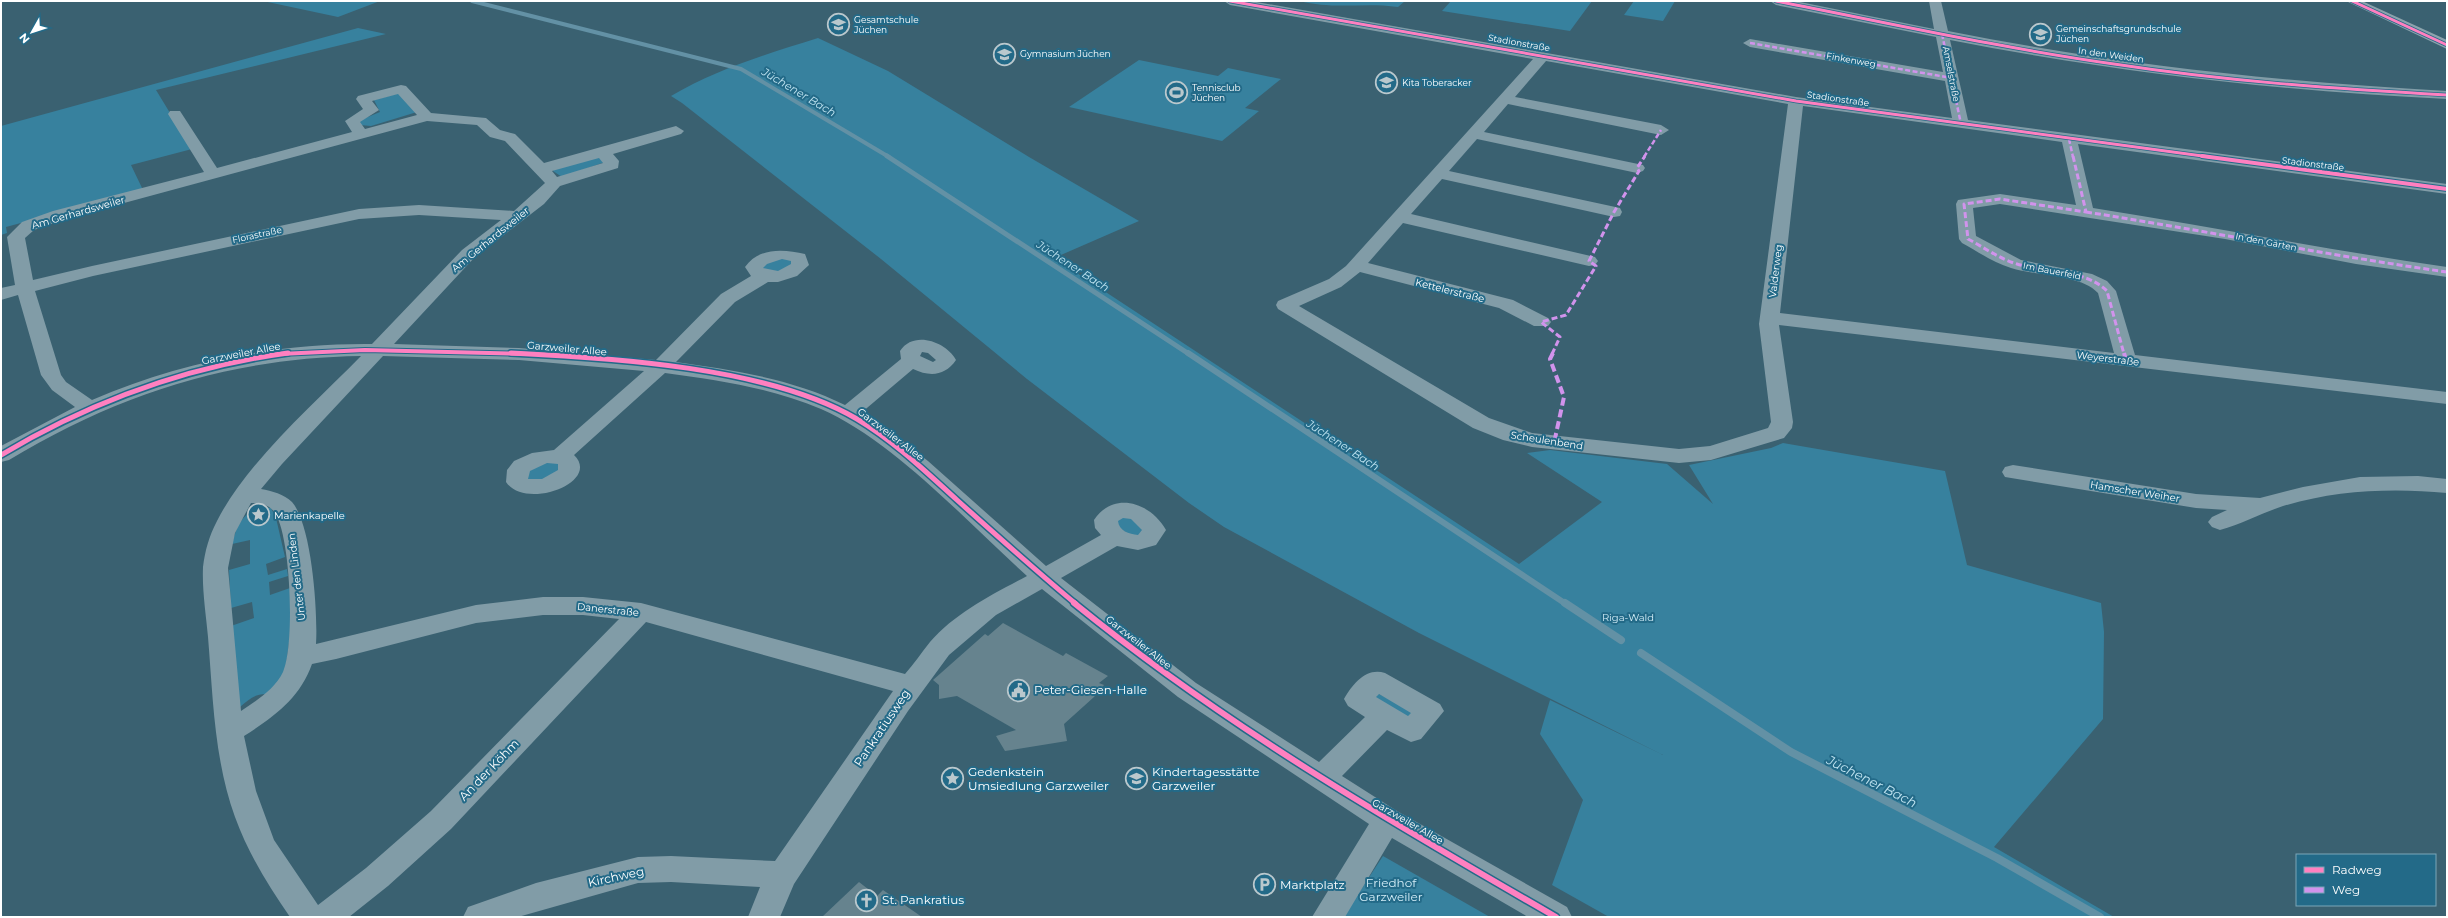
<svg xmlns="http://www.w3.org/2000/svg" width="2448" height="918" viewBox="0 0 2448 918" font-family="Montserrat,sans-serif">
<style>
.green{fill:#37819e}
.lines{fill:none;stroke-linecap:round;stroke-linejoin:round}
.stream-far3{stroke:#6391a5;stroke-width:4}
.stream-far2{stroke:#6391a5;stroke-width:5}
.stream-far1{stroke:#6391a5;stroke-width:6}
.stream{stroke:#6391a5;stroke-width:8}
.building{fill:#66838e}
.minor{fill:#819ca7;fill-rule:evenodd}
.major{fill:#8ca3ad;fill-rule:evenodd}
.quiet-far2{stroke:#d193ec;stroke-width:2.5;stroke-dasharray:5 2.5;stroke-linecap:butt}
.quiet-far1{stroke:#d193ec;stroke-width:3;stroke-dasharray:6 3;stroke-linecap:butt}
.quiet{stroke:#d193ec;stroke-width:4;stroke-dasharray:8 4;stroke-linecap:butt}
.cycleway-far3-casing{stroke:#236a88;stroke-width:4.5}
.cycleway-far2-casing{stroke:#236a88;stroke-width:6}
.cycleway-far1-casing{stroke:#236a88;stroke-width:8}
.cycleway-casing{stroke:#236a88;stroke-width:9}
.cycleway-far3{stroke:#ff80c0;stroke-width:3}
.cycleway-far2{stroke:#ff80c0;stroke-width:4}
.cycleway-far1{stroke:#ff80c0;stroke-width:5}
.cycleway{stroke:#ff80c0;stroke-width:6}
.labels{text-anchor:middle;stroke-width:4;stroke-linejoin:round;paint-order:stroke}
.far-poi-label{font-size:9px;fill:#fff;stroke:#236a88;text-anchor:start}
.far-street-label{font-size:9px;fill:#fff;stroke:#236a88}
.street-label{font-size:10px;fill:#fff;stroke:#236a88}
.poi-label{font-size:10px;fill:#fff;stroke:#236a88;text-anchor:start}
.park-label{font-size:10px;fill:#d3edf7;stroke:#236a88}
.water-label{font-size:11px;font-style:italic;fill:#c1e5f2;stroke:#236a88}
.near-poi-label{font-size:12px;fill:#fff;stroke:#236a88;text-anchor:start}
.near-street-label{font-size:12px;fill:#fff;stroke:#236a88}
.near-park-label{font-size:12px;fill:#d3edf7;stroke:#236a88}
.near-water-label{font-size:13px;font-style:italic;fill:#c1e5f2;stroke:#236a88}
</style>
<rect width="100%" height="100%" fill="#3a6171"/>
<path class="green" d="M263,1h117l-42,16z
M1299,1h106l-7,6c-34,-5 -63,3 -99,-6z
M1451,1h141l-22,30 -128,-20z
M1634,1h41l-12,20 -39,-6z
M358,28l28,6 -230,56 36,59 -61,16 12,25 -137,37 1,6 -6,2v-109z
M818,38l70,33 141,86 110,64 -85,37 465,306 83,-62 -75,-49 23,-3 117,14 46,40 -24,-39 82,-17 12,-5 162,28 22,94 134,38 3,29 -1,87 -109,128 120,70h-505l-57,-32 31,-85 -43,-66 10,-34 113,55 -244,-122 -195,-106 -35,-24 -162,-124 -146,-120 -199,-156 -11,-7c46,-27 96,-42 147,-58z
M1139,60l79,16 10,-8 53,11 -36,29 14,3 -37,30 -153,-34z
M396,94h4l17,18 -46,14 -11,-1 -2,-4 22,-9 -6,-12z
M598,157l7,5 -43,15 -9,-6 1,-2z
M784,256l11,7 -14,9 -17,-3 -2,-2v-3z
M538,462l21,1 1,7 -7,7 -25,5 -4,-12z
M262,507l9,1 5,10 9,39 -19,7 2,11 19,-6 1,7 -19,6 1,13 20,-7v47l-5,38 -17,21c-12,-1 -19,5 -28,13l-9,-81 23,-8 -2,-16 -21,6 -2,-38 21,-6v-24l-18,4c5,-19 10,-31 30,-37z
M1129,516l15,13 -1,5 -11,3 -19,-14 1,-5z
M1377,693l38,19 -4,6 -33,-17 -4,-6z
M1383,856l107,61h-147z"/>
<g class="lines">
<path class="stream-far3" d="M472,1l269,68 148,88"/>
<path class="stream-far2" d="M887,156l302,198"/>
<path class="stream-far1" d="M1188,353l378,251"/>
<path class="stream" d="M1565,603l56,37
M1641,653l150,99 206,106 103,59"/>
</g>
<path class="building" d="M1003,623l60,33 3,-3 42,23 -9,7 5,2 -10,12 -30,27 3,17 -62,10 -9,-15 20,-6 -59,-34 -18,3v-14l-6,-5 52,-46 3,2z
M859,882l18,14 6,-6 39,27h-100z"/>
<g class="lines">
<path class="minor" d="M1224,1h27l545,96 156,21 -7,-37 -195,-34 -7,-4 7,-4 193,33 -7,-35 -160,-32 -6,-4h25l139,28 -5,-28h12l7,30c165,33 331,51 499,60v8c-167,-8 -333,-27 -497,-59l18,80 479,64v10l-369,-50 15,64c119,19 236,42 354,59v10l-91,-13 -131,-25 -225,-35 -27,4 3,28 45,24 71,14 15,7 9,10 19,64 312,37v12l-668,-79 14,97 -1,6 -8,10 -73,22 -32,3 -147,-16 -29,-7 -30,-12 -195,-119 -2,-4 2,-4 51,-22 17,-13 187,-207 -303,-54zM1546,61l242,43 -29,220 12,98 -3,6 -58,18 -31,3 -147,-16 -43,-15 -190,-112 42,-19 19,-15 139,36 35,18h14l3,-4 -3,-4 -35,-18 -145,-37 35,-40 186,43 6,-1 3,-4 -3,-4 -184,-43 31,-35 172,38 6,-1 2,-4 -2,-4 -171,-37 28,-32 160,34 6,-2 2,-3 -2,-3 -159,-33 24,-28 153,31 8,-5 -8,-5 -146,-28zM1803,106l259,36 14,63 -76,-11 -42,6 -2,4 3,35 3,4c15,8 32,20 49,25 24,8 69,6 87,25l16,60 -334,-40z
M401,85l5,1 25,27 55,5 14,12 15,4 29,29 132,-37 8,5 -3,3 -68,20 6,7 -1,7 -58,18 -16,18 -70,54 -80,86 125,4 137,12 65,-66 30,-18 -6,-9c14,-20 39,-18 60,-13l4,11 -12,11 -19,6h-10l-33,20 -59,60c57,8 117,17 169,43l56,-46 -1,-8c14,-21 46,-9 56,9 -11,16 -26,17 -43,9l-52,44 29,18 38,30 118,105 55,-31 -6,-7 -1,-8c20,-30 57,-17 72,10l-10,15 -18,5 -21,-4 -56,32 135,105 123,79 46,-45 -17,-11 -4,-7c9,-16 23,-32 41,-26l55,31 4,7 -23,28 -10,3 -24,-12 -45,46 55,35 170,96 5,10h-44l-136,-79 -47,79h-33l57,-93 -191,-127 -136,-108 -46,26 -47,40 -41,56 -114,173 -14,33h-32l12,-30 -89,-5 -33,1 -120,34h-55l5,-10 68,-24 102,-26 33,-1 104,5 118,-170 -247,-69 -195,207 -63,57 -39,31h-59c-22,-32 -42,-64 -55,-100 -21,-58 -22,-120 -27,-180 -2,-23 -6,-46 -5,-70 2,-16 6,-31 14,-46 29,-58 98,-118 144,-165 -130,2 -241,37 -352,104l-8,2v-16l74,-39 -23,-17 -11,-15 -23,-80 -17,5v-12l14,-3 -8,-48 15,-15 31,-11 151,-39 -36,-58 2,-3h10l37,57 135,-36 -7,-11 18,-12 -7,-10 2,-3zM398,94l19,21 -52,14 -5,-7 19,-12 -7,-9zM427,121l50,4 13,12 15,4 40,42 -31,28 -95,-6 -60,4 -267,57 -59,14 -8,-42 9,-8 31,-11zM599,158l4,5 -46,14 -5,-6zM419,215l82,5 -39,30 -90,94c-97,-1 -191,18 -280,56l-26,-18 -5,-7 -26,-84 58,-15 266,-57zM782,259l9,2v3l-13,7 -15,-3 4,-4zM922,352l6,1 8,7 -3,2 -13,-6zM383,356l136,4 125,11 -90,79 -22,3 -18,8 -7,9 -1,12c19,29 96,0 68,-27l91,-82c53,7 106,15 156,36 73,32 146,113 206,167 -34,18 -72,37 -97,66 -9,11 -16,22 -25,32l-264,-71 -58,-6h-40l-67,8 -160,39c2,-31 -4,-119 -24,-142 -8,-8 -20,-11 -31,-13l21,-25zM547,463l11,1v6l-16,9h-14l2,-8zM251,503c9,0 19,2 24,10 16,24 20,132 8,159 -8,17 -27,29 -42,39l-13,-143 7,-35zM1123,518l8,1 11,11 -4,5c-9,-1 -19,-4 -20,-14zM543,615h40l36,4 -188,192 -65,57 -48,37 -44,-65 -18,-49 -12,-55c30,-19 56,-38 68,-72l24,-5 140,-36zM1379,694l32,19 -3,3 -32,-19z
M2013,465l183,29 64,4 43,-11 57,-10 58,-1 29,3v14c-55,-5 -110,-3 -164,13 -21,7 -41,18 -63,24l-8,-3 -4,-5 4,-5 15,-7 -31,-2 -191,-31 -3,-5 3,-5z"/>
<path class="major" d="M2346,1h16l85,39v9z"/>
<path class="quiet-far2" d="M1942,34l19,90
M1750,43l202,35
M2069,139l4,18
M1644,157l17,-27"/>
<path class="quiet-far1" d="M2073,156l13,56 -86,-13 -36,5 4,35c15,8 32,20 49,25 29,9 68,5 90,27l17,63
M2086,212c121,19 240,43 361,60
M1552,354l8,-17 -19,-15 25,-7 30,-49 -7,-5 25,-49 25,-41 -2,-3 8,-12"/>
<path class="quiet" d="M1553,353l-3,6 14,38 -10,46
M2124,353l2,7"/>
<defs>
<path id="cycleway-far3" d="M1230,1l566,100 414,56
M1776,1c113,22 225,47 338,63 111,17 222,25 333,31
M2352,1l95,44"/>
<path id="cycleway-far2" d="M2202,156l245,33
M280,354l85,-4 164,4"/>
<path id="cycleway-far1" d="M511,353c102,5 258,14 346,66 37,22 68,52 100,81 39,35 78,70 119,104
M1,455c89,-53 184,-88 287,-102"/>
<path id="cycleway" d="M1074,603c150,122 315,218 482,314"/>
</defs>
<use href="#cycleway-far3" class="cycleway-far3-casing"/>
<use href="#cycleway-far2" class="cycleway-far2-casing"/>
<use href="#cycleway-far1" class="cycleway-far1-casing"/>
<use href="#cycleway" class="cycleway-casing"/>
<use href="#cycleway-far3" class="cycleway-far3"/>
<use href="#cycleway-far2" class="cycleway-far2"/>
<use href="#cycleway-far1" class="cycleway-far1"/>
<use href="#cycleway" class="cycleway"/>
</g>
<defs>
<symbol id="school-ring" viewBox="-11 -11 22 22"><circle r="9.5" fill="#236a88" stroke="#bac8cd" stroke-width="1.5"/><path d="M0-5L7-2L0 1L-7-2ZM-4 1L0 2.5L4 1V4Q0 6-4 4Z" fill="#bac8cd"/></symbol>
<symbol id="stadium-ring" viewBox="-11 -11 22 22"><circle r="9.5" fill="#236a88" stroke="#bac8cd" stroke-width="1.5"/><path d="M0-5a6.5 5 0 1 0 0 10a6.5 5 0 1 0 0-10ZM-3.5-1.8h7v3.6h-7Z" fill="#bac8cd"/></symbol>
<symbol id="sight-ring" viewBox="-11 -11 22 22"><circle r="9.5" fill="#236a88" stroke="#bac8cd" stroke-width="1.5"/><path d="M0-6L1.8-2.2L6-1.7L2.9 1.2L3.7 5.4L0 3.3L-3.7 5.4L-2.9 1.2L-6-1.7L-1.8-2.2Z" fill="#bac8cd"/></symbol>
<symbol id="civic-ring" viewBox="-11 -11 22 22"><circle r="9.5" fill="#236a88" stroke="#bac8cd" stroke-width="1.5"/><path d="M-.6-6.5H3V-4.5H.6V-3L4-1V1h2V6H-6V1h2V-1L-.6-3ZM-1.2 2.5V6h2.4V2.5Z" fill="#bac8cd"/></symbol>
<symbol id="parking-ring" viewBox="-11 -11 22 22"><circle r="9.5" fill="#236a88" stroke="#bac8cd" stroke-width="1.5"/><path d="M-3.5-5.5H1a3.5 3.5 0 0 1 0 7H-1V5.5H-3.5ZM-1-3.4V-.6H.8a1.4 1.4 0 0 0 0-2.8Z" fill="#bac8cd"/></symbol>
<symbol id="church-ring" viewBox="-11 -11 22 22"><circle r="9.5" fill="#236a88" stroke="#bac8cd" stroke-width="1.5"/><path d="M-1.2-6h2.4v3.5h3.3v2.4h-3.3V6h-2.4V-.1h-3.3v-2.4h3.3Z" fill="#bac8cd"/></symbol>
</defs>
<g fill-rule="evenodd">
<use href="#school-ring" x="826" y="12" width="25" height="25"/>
<use href="#school-ring" x="2028" y="22" width="25" height="25"/>
<use href="#school-ring" x="992" y="42" width="25" height="25"/>
<use href="#school-ring" x="1374" y="70" width="25" height="25"/>
<use href="#stadium-ring" x="1164" y="80" width="25" height="25"/>
<use href="#sight-ring" x="246" y="502" width="25" height="25"/>
<use href="#civic-ring" x="1006" y="678" width="25" height="25"/>
<use href="#sight-ring" x="940" y="766" width="25" height="25"/>
<use href="#school-ring" x="1124" y="766" width="25" height="25"/>
<use href="#parking-ring" x="1252" y="872" width="25" height="25"/>
<use href="#church-ring" x="854" y="888" width="25" height="25"/>
</g>
<g class="labels">
<g class="far-poi-label">
<text x="854" y="23">Gesamtschule<tspan x="854" dy="10">Jüchen</tspan></text>
<text x="2056" y="32">Gemeinschaftsgrundschule<tspan x="2056" dy="10">Jüchen</tspan></text>
<text x="1020" y="57">Gymnasium Jüchen</text>
<text x="1402" y="86">Kita Toberacker</text>
<text x="1192" y="91">Tennisclub<tspan x="1192" dy="10">Jüchen</tspan></text>
</g>
<g class="far-street-label">
<text transform="translate(1519 43) rotate(10)" y="3">Stadionstraße</text>
<text transform="translate(2111 55) rotate(8)" y="3">In den Weiden</text>
<text transform="translate(1851 60) rotate(10)" y="3">Finkenweg</text>
<text transform="translate(1951 74) rotate(79)" y="3">Amselstraße</text>
<text transform="translate(1838 99) rotate(8)" y="3">Stadionstraße</text>
<text transform="translate(2313 164) rotate(7)" y="3">Stadionstraße</text>
<text transform="translate(257 235) rotate(-12)" y="3">Florastraße</text>
<text transform="translate(2266 242) rotate(11)" y="3">In den Gärten</text>
<text transform="translate(2052 271) rotate(11)" y="3">Im Bauerfeld</text>
</g>
<g class="street-label">
<text transform="translate(78 212) rotate(-16)" y="4">Am Gerhardsweiler</text>
<text transform="translate(490 239) rotate(-39)" y="4">Am Gerhardsweiler</text>
<text transform="translate(1775 271) rotate(-83)" y="4">Valderweg</text>
<text transform="translate(1450 290) rotate(14)" y="4">Kettelerstraße</text>
<text transform="translate(567 348) rotate(5)" y="4">Garzweiler Allee</text>
<text transform="translate(241 353) rotate(-11)" y="4">Garzweiler Allee</text>
<text transform="translate(2108 358) rotate(7)" y="4">Weyerstraße</text>
<text transform="translate(891 434) rotate(37)" y="4">Garzweiler Allee</text>
<text transform="translate(1547 440) rotate(9)" y="4">Scheulenbend</text>
<text transform="translate(2135 491) rotate(9)" y="4">Hamscher Weiher</text>
<text transform="translate(296 577) rotate(-97)" y="4">Unter den Linden</text>
<text transform="translate(608 609) rotate(6)" y="4">Danerstraße</text>
<text transform="translate(1139 642) rotate(38)" y="4">Garzweiler Allee</text>
<text transform="translate(1408 821) rotate(30)" y="4">Garzweiler Allee</text>
</g>
<g class="poi-label">
<text x="274" y="519">Marienkapelle</text>
</g>
<g class="park-label">
<text x="1628" y="621">Riga-Wald</text>
</g>
<g class="water-label">
<text transform="translate(799 92) rotate(31)" y="4">Jüchener Bach</text>
<text transform="translate(1073 266) rotate(33)" y="4">Jüchener Bach</text>
<text transform="translate(1343 445) rotate(33)" y="4">Jüchener Bach</text>
</g>
<g class="near-poi-label">
<text x="1034" y="694">Peter-Giesen-Halle</text>
<text x="968" y="776">Gedenkstein<tspan x="968" dy="14">Umsiedlung Garzweiler</tspan></text>
<text x="1152" y="776">Kindertagesstätte<tspan x="1152" dy="14">Garzweiler</tspan></text>
<text x="1280" y="889">Marktplatz</text>
<text x="882" y="904">St. Pankratius</text>
</g>
<g class="near-street-label">
<text transform="translate(882 728) rotate(-56)" y="4">Pankratiusweg</text>
<text transform="translate(489 770) rotate(-46)" y="4">An der Köhm</text>
<text transform="translate(616 877) rotate(-12)" y="4">Kirchweg</text>
</g>
<g class="near-park-label">
<text x="1391" y="887">Friedhof<tspan x="1391" dy="14">Garzweiler</tspan></text>
</g>
<g class="near-water-label">
<text transform="translate(1872 781) rotate(27)" y="5">Jüchener Bach</text>
</g>
</g>
<rect width="2448" height="918" fill="none" stroke="#ffffff" stroke-width="4"/>
<rect x="2296" y="854" width="140" height="52" fill="#236a88" stroke="#7ba6b8"/>
<rect x="2304" y="867" width="20" height="6" fill="#ff80c0" stroke="#7ba6b8"/>
<text x="2332" y="874" font-size="12" fill="#ffffff">Radweg</text>
<rect x="2304" y="887" width="20" height="6" fill="#d193ec" stroke="#7ba6b8"/>
<text x="2332" y="894" font-size="12" fill="#ffffff">Weg</text>
<g transform="translate(32 32) rotate(231)" stroke="#236a88" stroke-width="3" paint-order="stroke">
<path d="M0-3L7 15L0 10L-7 15Z" fill="#ffffff"/>
<text y="-6" font-size="11" font-weight="bold" text-anchor="middle" fill="#ffffff">N</text>
</g>
</svg>
